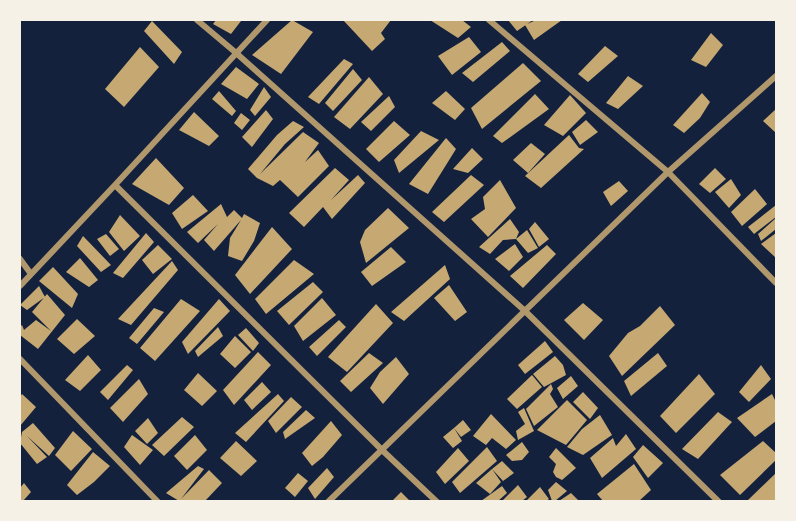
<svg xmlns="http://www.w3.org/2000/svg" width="796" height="521" viewBox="0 0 796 521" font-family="'Source Serif 4',serif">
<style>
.building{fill:#c6a872}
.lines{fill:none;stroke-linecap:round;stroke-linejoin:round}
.minor{stroke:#b1986c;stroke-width:6}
</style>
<rect width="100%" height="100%" fill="#14213d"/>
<path class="building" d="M216,20h23l2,1 -10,13 -18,-10z
M292,20l21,12 -32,42 -29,-19z
M343,20h48l-10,13 4,6 -13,12z
M430,20h32l9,7 -13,11z
M508,20h25l-16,11z
M536,20h26l-28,20 -9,-15z
M152,21l30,31 -8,12 -30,-33z
M711,33l12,12 -17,22 -15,-7z
M469,37l12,15 -29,23 -14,-19z
M502,42l8,9 -37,31 -11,-9z
M605,46l13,10 -30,26 -10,-8z
M140,47l19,20 -35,40 -19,-18z
M344,59l9,5 -34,40 -11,-7z
M523,63l18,18 -59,48 -11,-21z
M236,67l23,17 -12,15 -26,-15z
M353,69l9,11 -29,31 -8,-8z
M628,76l15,10 -25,23 -12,-6z
M369,77l14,17 -33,35 -16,-12z
M264,87l7,10 -16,19 -5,-6z
M219,91l17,20 -4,5 -20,-17z
M446,91l19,18 -10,11 -23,-17z
M702,93l8,9 -10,16 -16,15 -11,-8z
M535,94l14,15 -47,34 -9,-7z
M570,95l16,18 -23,23 -19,-11z
M389,96l6,11 -24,24 -10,-9z
M776,109v24l-13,-12z
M266,110l7,9 -21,28 -10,-10z
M194,112l25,24 -10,10 -30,-16z
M241,113l9,7 -8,10 -8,-7z
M586,120l12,12 -18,13 -8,-13z
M293,121l11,6 -19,17 -25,30 43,-42 16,11 -14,19 13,-12 11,16 -31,31 -18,-17 -7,6 -16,-8 -9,-9 29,-34z
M394,121l16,14 -31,27 -13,-13z
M421,131l18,9 -40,33 -5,-13z
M569,135l10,13 5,1 -43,39 -16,-12z
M446,138l10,11 -28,45 -19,-10z
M531,143l14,11 -17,19 -15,-13z
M472,148l11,11 -15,14 -15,-4z
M156,158l28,30 -15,17 -37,-21z
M335,168l14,12 -18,20 27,-25 7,8 -33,36 -9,-12 -19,20 -15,-14z
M715,168l11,11 -16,14 -11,-9z
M471,175l13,10 -40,37 -12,-10z
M731,179l10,16 -12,13 -14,-16z
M500,180l16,28 -28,29 -17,-18 14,-10 -2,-12z
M619,181l9,10 -17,15 -8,-14z
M755,189l12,15 -25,22 -11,-14z
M193,195l15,16 -26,18 -10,-16z
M221,204l6,13 7,-7 8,8 2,-4 16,9 -6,18 -12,20 -14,-5 2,-18 11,-18 -27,31 -10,-11 14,-16 -20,19 -11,-11z
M776,205v12l-22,17 -6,-7z
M388,208l21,20 -43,35 -6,-21 5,-12z
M120,215l20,21 -16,15 -15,-19z
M776,218v11l-15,12 -3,-7z
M510,219l9,13 -3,7 11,-9 11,18 -10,5 -12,-14 -13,1 -13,14 -11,-7z
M535,222l14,17 -10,8 -10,-18z
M272,227l20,22 -42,45 -15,-19z
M146,233l8,9 -31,36 -10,-5z
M776,233v25l-15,-14z
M106,234l13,15 -9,7 -13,-17z
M83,236l28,29 -10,7 -24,-26z
M515,244l8,13 -14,14 -14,-12z
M158,245l14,14 -19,15 -11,-14z
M547,245l9,9 -33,34 -13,-12z
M391,247l15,15 -34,24 -11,-14z
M80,258l18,22 -9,7 -23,-15z
M294,260l20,14 -48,40 -11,-15z
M172,261l6,9 -47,55 -13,-6z
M445,265l5,14 -46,42 -13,-9z
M53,267l25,27 -6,14 -33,-27z
M313,282l10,10 -34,33 -12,-14z
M449,285l18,27 -12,9 -21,-23z
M39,286l6,11 -18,13 -7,-5z
M47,294l18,21 -27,34 -18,-14v-8l2,-2 2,5 12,-10 15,11 -19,-19z
M322,298l14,17 -33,26 -9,-15z
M181,299l19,12 -45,50 -15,-13z
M219,299l11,12 -42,43 -6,-12z
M583,303l20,17 -19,20 -20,-20z
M376,304l17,19 -46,49 -19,-15z
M660,306l15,19 -53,51 -13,-20 19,-23 12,-7z
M154,308l10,4 -27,32 -8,-6z
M77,319l18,17 -21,18 -17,-15z
M339,320l7,7 -29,29 -8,-9z
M218,327l5,9 -25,21 -3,-6z
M246,328l13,15 -6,8 -15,-16z
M235,336l16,16 -16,16 -15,-14z
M545,341l8,11 -28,22 -7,-9z
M258,352l13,13 -37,40 -11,-15z
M369,353l14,10 -32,29 -11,-11z
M658,353l9,13 -36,30 -7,-15z
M88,355l13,15 -21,21 -15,-11z
M555,356l8,9 3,10 -22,12 -11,-13z
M396,357l13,17 -26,30 -13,-16 10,-16z
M127,365l6,5 -25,30 -8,-8z
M761,365l10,14 -22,23 -10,-10z
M198,373l19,18 -15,15 -18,-16z
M699,374l16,20 -39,39 -16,-17z
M532,375l10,12 -25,22 -10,-10z
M571,376l7,10 -15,13 -6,-11z
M139,379l9,15 -25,28 -13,-14z
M262,382l9,10 -19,18 -8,-10z
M551,384l2,5 -3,5 8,13 -24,19 -8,-17z
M583,392l15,16 -8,11 -17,-17z
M22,394l14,13 -16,19v-29z
M278,394l6,7 -38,41 -11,-9z
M772,394l4,8v19l-21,16 -18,-19z
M291,397l11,10 -26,26 -8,-12z
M567,400l20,20 -21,25 -29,-15z
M524,408l10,23 -16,9 -2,-9 9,-7 -7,-12z
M306,410l9,8 -30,21 -2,-7z
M718,412l14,10 -34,37 -16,-10z
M491,414l25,26 -10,9 -14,-11 -6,7 -13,-9z
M600,415l12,20 -29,20 -16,-8 15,-18z
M182,417l12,10 -30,29 -12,-11z
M148,418l10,15 -11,11 -12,-13z
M463,420l8,10 -10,7 -7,-9z
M331,421l11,14 -19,22 -11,9 -10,-13z
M33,423l22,25 -6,8 -22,-20 20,21 -10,7 -17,-21 2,-11z
M454,428l8,13 -9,7 -10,-11z
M73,431l19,18 -21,22 -16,-16z
M626,434l10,15 -34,29 -12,-20 23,-20 3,8z
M132,435l21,15 -13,15 -16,-18z
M195,435l12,15 -20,20 -13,-14z
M236,441l21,20 -16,15 -21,-18z
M763,441l13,12v7l-36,35 -20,-20z
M522,442l7,10 -7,8 -10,1 -6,-6z
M643,445l20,18 -15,15 -15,-21z
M487,447l10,14 -37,32 -8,-11z
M458,448l11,13 -24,23 -9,-12z
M556,448l20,20 -14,12 -6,-3 -3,-5 3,-8 -7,-7z
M93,452l17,14 -16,16 -17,13 -10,-10z
M502,461l12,12 -11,8 -11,-12 9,13 -11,12 -14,-11 16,-14z
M634,464l17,26 -12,11h-36l-6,-7z
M198,466l6,3 -23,30 28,-29 13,13 -17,18h-26l-13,-8z
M327,468l7,9 -19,22 -7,-11z
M298,473l10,8 -13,16 -10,-9z
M776,473v28h-29z
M556,482l11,9 -12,10h-3l-4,-11z
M24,483l7,9 -8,9h-3v-13z
M518,485l9,12 -5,4h-20z
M502,486l5,7 -9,8h-17z
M540,487l9,12 -3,2h-20z
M401,492l9,9h-18z
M571,493l8,8h-20z"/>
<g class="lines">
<path class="minor" d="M197,20l38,32 290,259 194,191
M489,20l179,152 108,111
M115,185l267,265 55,52
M20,259l11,15
M20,286l95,-101 152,-165
M20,359l138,143
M328,502l340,-330 108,-96"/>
</g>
<rect width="796" height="521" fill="none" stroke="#f6f1e7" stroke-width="42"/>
</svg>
